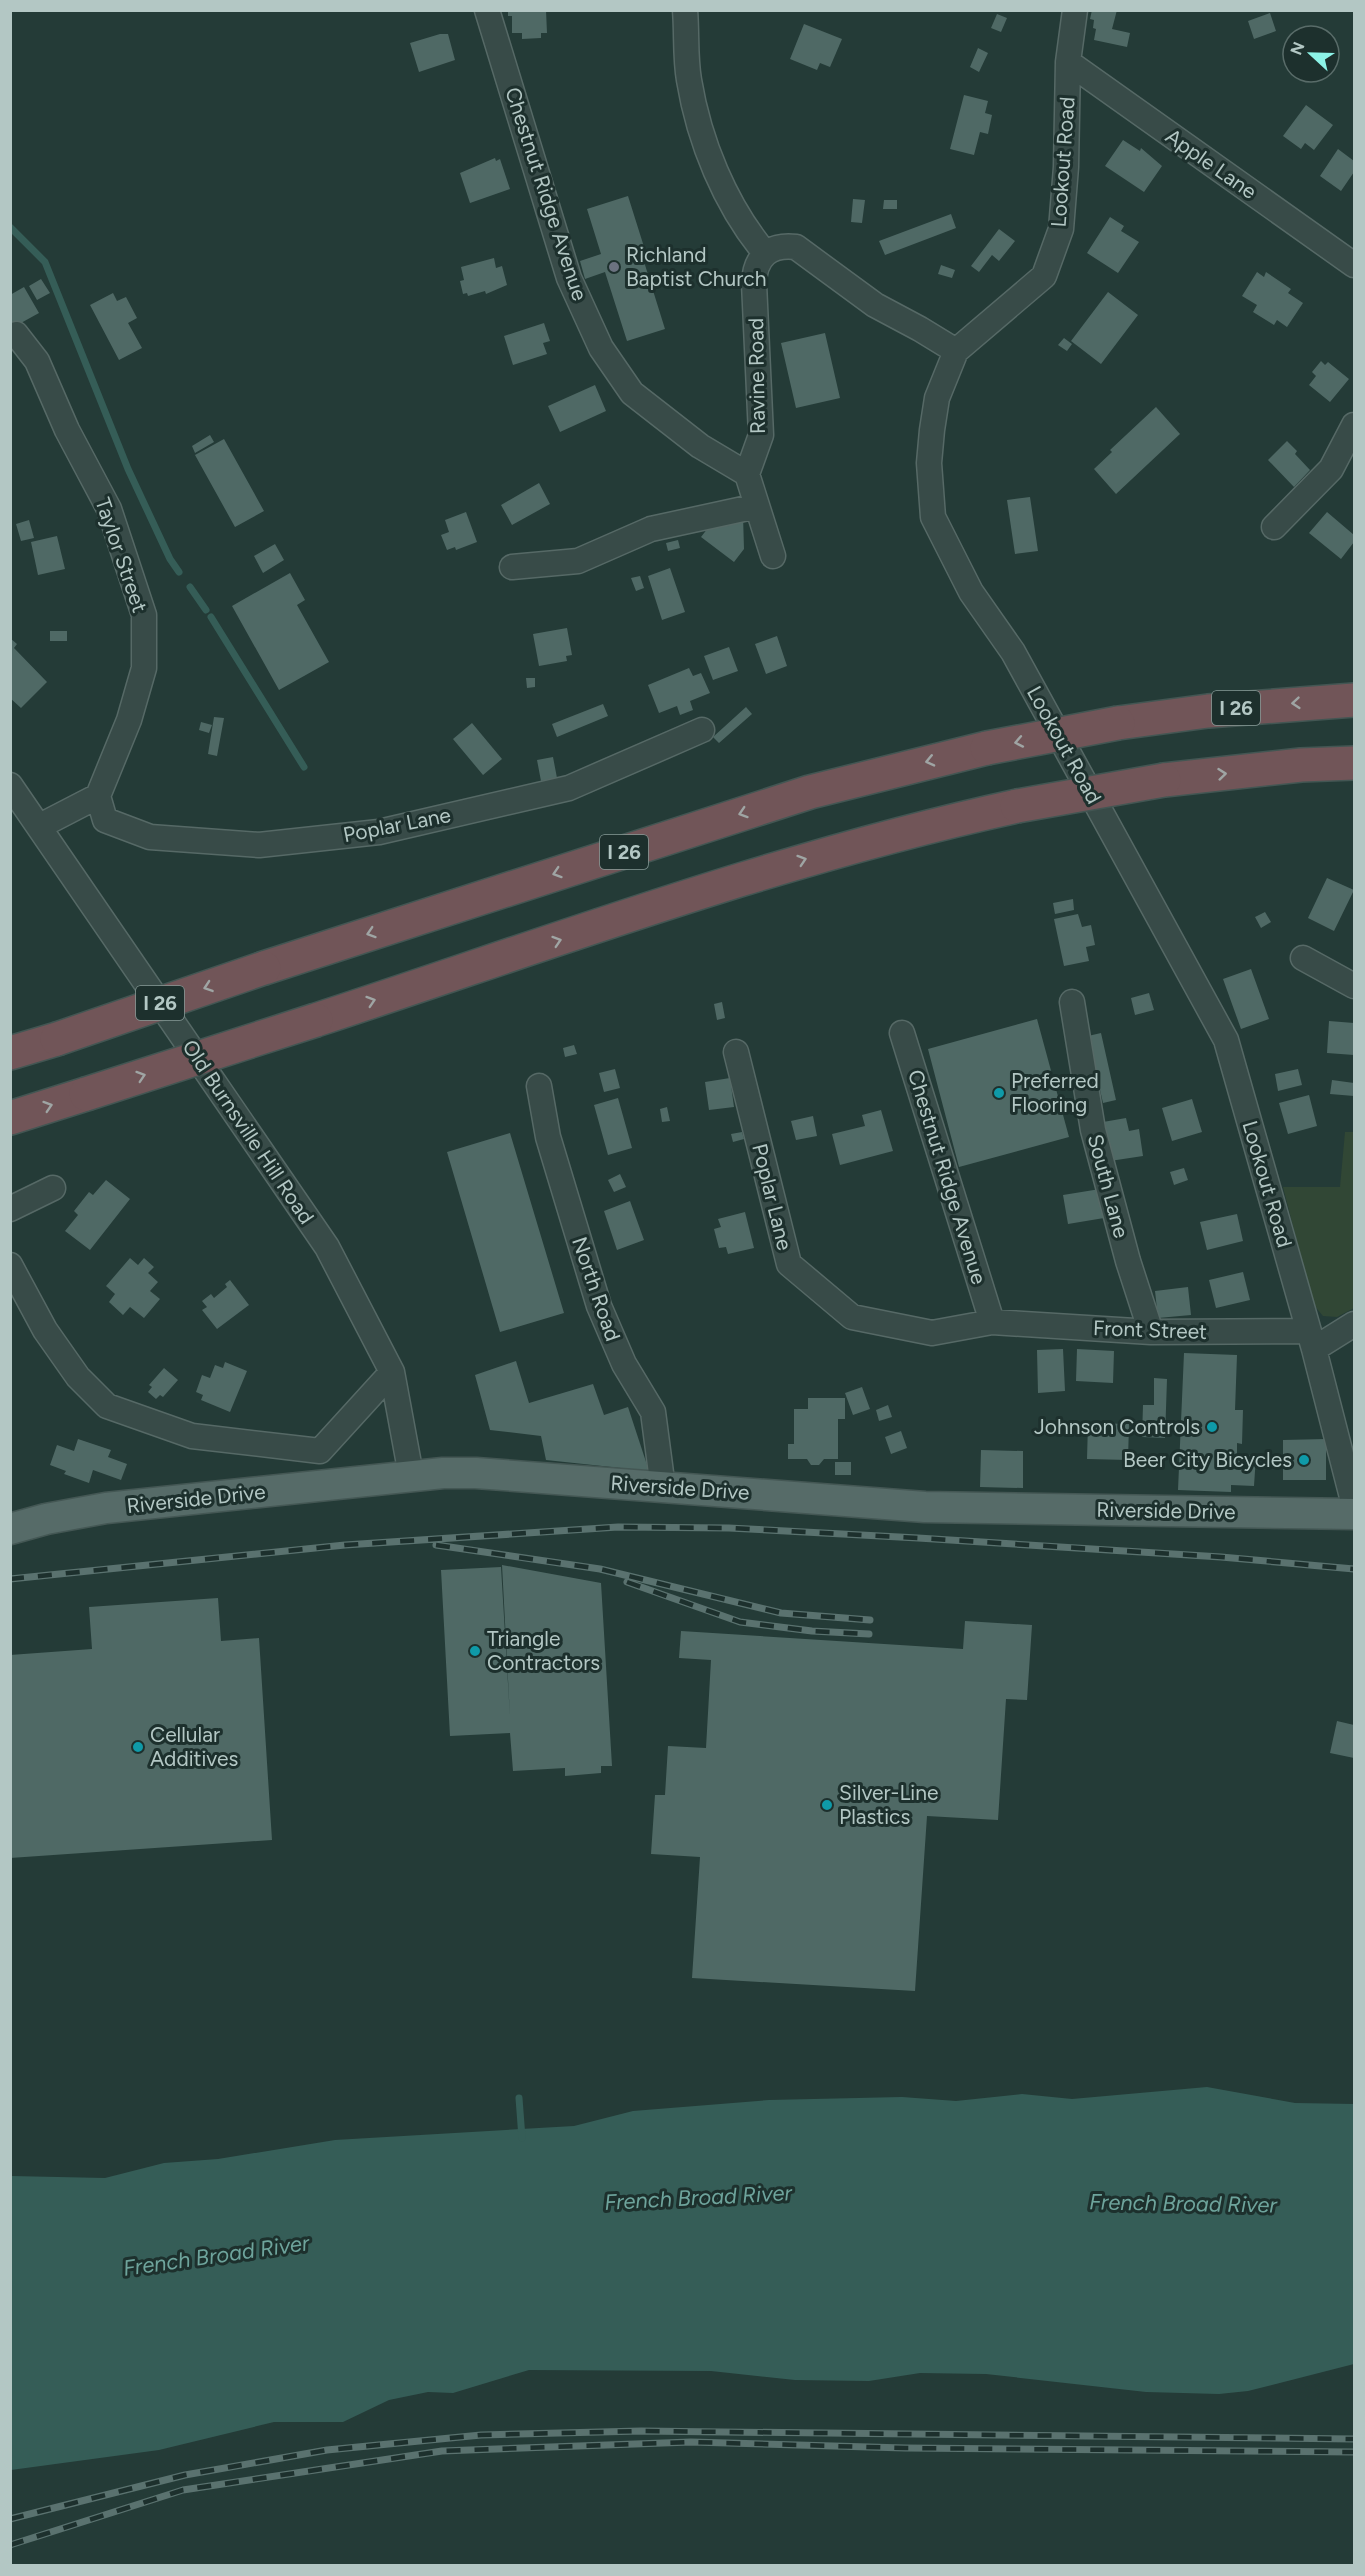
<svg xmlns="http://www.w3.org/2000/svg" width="1365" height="2576" viewBox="0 0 1365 2576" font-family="Figtree,sans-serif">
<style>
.green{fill:#314735}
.water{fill:#355d57}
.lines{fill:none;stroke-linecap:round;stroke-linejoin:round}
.stream{stroke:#355d57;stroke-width:7}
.building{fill:#4f6965}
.minor-casing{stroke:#566966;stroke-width:27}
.major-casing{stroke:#445754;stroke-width:33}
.highway-casing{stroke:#435653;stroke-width:36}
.minor{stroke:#384b48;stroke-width:24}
.major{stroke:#566b68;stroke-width:30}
.highway{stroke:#715558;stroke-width:33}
.rail-casing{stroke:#5a726f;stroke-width:7}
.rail{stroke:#1d302d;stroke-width:4.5;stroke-dasharray:14;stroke-linecap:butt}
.highway-bridge-casing{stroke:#435653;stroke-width:36;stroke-linecap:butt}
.highway-bridge{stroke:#715558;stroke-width:33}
.oneway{stroke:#9fa5a4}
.worship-dot{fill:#6b7280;stroke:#1d302d;stroke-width:2}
.culture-dot{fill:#0f9aa8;stroke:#1d302d;stroke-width:2}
.labels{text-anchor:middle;stroke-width:6;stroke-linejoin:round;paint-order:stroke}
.shield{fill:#1d302d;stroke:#869a97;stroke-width:1.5}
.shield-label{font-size:20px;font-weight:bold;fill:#b3c7c4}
.street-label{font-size:21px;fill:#b3c7c4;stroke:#1d302d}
.poi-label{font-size:21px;fill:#b3c7c4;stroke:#1d302d;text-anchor:start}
.water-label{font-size:22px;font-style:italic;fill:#6ea49c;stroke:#1d302d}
</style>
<rect width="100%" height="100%" fill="#243b37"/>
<path class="green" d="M1345,1132h9v176l-17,9 -14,-1 -10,-12 -30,-117h57z"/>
<path class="water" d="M1207,2087l88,16 59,1v260l-106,27 -29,3 -73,-2 -160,-18 -66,-1 -51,8 -74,-1 -84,-9 -182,-1 -76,23 -25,-1 -39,8 -46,22h-69l-115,28 -148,20v-294l94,2 59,-15 54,-4 117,-19 239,-14 59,-15 136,-11 133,-3 54,4 66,-7 50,5z"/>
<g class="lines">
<path class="stream" d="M10,227l35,35 83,207 42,90 9,13
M190,587l16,23
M211,617l93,150
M519,2098l3,40"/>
</g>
<path class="building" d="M508,10h38l1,23h-6v5l-19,1v-6h-10v-17h-4z
M1092,10h25l-5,19 18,4 -3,14 -33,-7 2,-11 -3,-1 1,-8 -4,-1z
M1270,13l6,18 -22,8 -6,-18z
M997,14l10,4 -6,14 -10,-4z
M804,24l38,15 -12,28 -10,-4 -3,7 -27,-11z
M440,34h8l7,26 -36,12 -9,-29z
M978,48l10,5 -9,19 -9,-5z
M964,95l24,6 -3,12 7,2 -4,19 -8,-2 -6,23 -24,-6z
M1306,105l27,20 -19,25 -9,-7 -4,6 -18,-13z
M1123,140l17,11 1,-3 21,18 -18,26 -39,-26z
M1338,149l16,12v11l-13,19 -21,-15z
M495,158l1,3 4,-2 10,30 -40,14 -10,-30z
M628,196l17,54 -4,2 24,77 -38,12 -22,-69 -20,7 -5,-18 21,-7 -14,-45z
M853,199l12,1 -3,23 -11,-1z
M884,200h13v9h-14z
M951,214l5,14 -71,27 -6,-14z
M1110,217l14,9 -3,5 18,11 -21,31 -31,-20z
M999,229l16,12 -16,20 -7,-6 -13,17 -8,-6z
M494,258l2,10 6,-2 5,19 -21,9 -1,-3 -17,5 -1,-3 -4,1 -3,-13 4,-1 -3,-13z
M941,265l14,5 -3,8 -14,-4z
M1257,272l7,5 2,-5 25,17 -3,4 15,10 -16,24 -10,-7 -3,5 -21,-13 4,-7 -15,-9z
M41,279l9,14 -13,7 -8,-14z
M24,287l15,26 -29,16v-34z
M1108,292l30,23 -37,49 -30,-23z
M113,293l4,8 9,-4 11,21 -9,5 14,25 -23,12 -29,-55z
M544,323l6,18 -7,2 4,11 -34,11 -9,-29z
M825,333l15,65 -44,10 -15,-65z
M1064,338l8,6 -5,7 -9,-6z
M1321,361l4,4 3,-3 21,17 -19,23 -21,-17 7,-9 -4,-4z
M595,385l11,26 -46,21 -12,-26z
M1156,407l24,27 -64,60 -22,-25 18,-17 -2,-2z
M210,435l4,7 -19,11 -3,-7z
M224,439l40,72 -29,16 -40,-72z
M1287,441l10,10 -2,3 15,16 -16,17 -26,-27z
M539,483l11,21 -38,21 -11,-20z
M1030,497l8,54 -23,3 -8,-54z
M466,512l11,30 -21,8 -1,-3 -8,3 -6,-15 8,-3 -4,-12z
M1327,512l27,23v7l-13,17 -32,-26z
M743,515l1,34 -10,13 -33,-25 10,-13z
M29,520l5,18 -13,3 -5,-17z
M57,536l8,33 -27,6 -7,-33z
M678,540l2,8 -12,3 -2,-8z
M275,544l9,16 -21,13 -9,-17z
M670,568l15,44 -23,8 -14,-44z
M290,573l15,27 -8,5 32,57 -50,28 -47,-84z
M640,576l4,12 -8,3 -5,-13z
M567,628l5,27 -6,1 1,5 -28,5 -6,-32z
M50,631h17v10h-17z
M777,636l10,30 -21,8 -11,-30z
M10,638l7,6 -3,4 33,34 -26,26 -11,-10z
M729,647l9,24 -25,9 -9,-24z
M689,668l4,8 8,-3 9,20 -20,8 3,9 -13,5 -3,-9 -18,7 -11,-28z
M526,678h9v9l-8,1z
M603,704l5,12 -51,21 -5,-13z
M746,707l6,7 -33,29 -6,-6z
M214,717l10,1 -7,38 -9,-2z
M201,722l11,3 -3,8 -10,-3z
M472,723l30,36 -19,16 -30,-36z
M553,757l4,21 -16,3 -4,-21z
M1327,878l27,12 -20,41 -26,-13z
M1073,899l1,11 -19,4 -2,-11z
M1265,912l6,10 -10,6 -6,-11z
M1078,914l4,13 9,-2 4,20 -9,2 3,14 -25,5 -10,-47z
M1251,969l18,50 -28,10 -18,-50z
M1149,993l5,17 -19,5 -4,-17z
M722,1002l3,16 -8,2 -3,-16z
M1037,1019l32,118 -110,30 -31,-118z
M1329,1021l25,2v32l-27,-2z
M1101,1033l15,67 -13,3 -15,-67z
M574,1045l3,9 -12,3 -2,-9z
M615,1069l5,19 -16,4 -5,-19z
M1298,1069l4,16 -24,6 -3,-17z
M730,1078l4,29 -25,3 -4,-28z
M1332,1080l22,3v13l-24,-2z
M1309,1095l8,31 -29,8 -9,-31z
M618,1098l14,50 -24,7 -14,-50z
M1192,1099l10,33 -30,9 -10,-33z
M667,1107l3,14 -8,1 -2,-13z
M881,1110l12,41 -53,14 -8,-31 33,-8 -3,-11z
M813,1116l4,20 -21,4 -5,-19z
M1126,1118l3,13 10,-2 4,27 -33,5 -7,-39z
M742,1132l2,7 -11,3 -2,-8z
M510,1133l54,180 -64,19 -53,-180z
M1184,1168l4,12 -14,5 -4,-13z
M620,1174l6,13 -12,5 -6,-12z
M106,1180l24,19 -40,51 -25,-19 13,-16 -4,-4 15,-19 4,3z
M1100,1189l4,29 -36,6 -5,-29z
M630,1201l14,39 -27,10 -13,-39z
M745,1212l9,36 -26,6 -2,-7 -7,1 -5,-19 7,-2 -3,-8z
M1237,1214l6,27 -36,9 -7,-28z
M130,1258l8,7 6,-7 10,9 -6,6 10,9 -8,9 10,8 -16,19 -14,-11 -7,8 -14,-13 6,-8 -9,-8z
M1243,1272l7,28 -34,8 -7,-28z
M230,1280l19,25 -32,24 -15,-19 5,-3 -5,-6 9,-7 3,4 13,-11 -2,-3z
M1188,1287l3,28 -33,3 -3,-27z
M1063,1349l2,42 -27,2 -1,-43z
M1077,1349l37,2 -1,32 -37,-2z
M1184,1353l53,2 -2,55h8l-1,34 -5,-1v12l19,1 -2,30 -23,-1v7l-53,-2z
M516,1361l13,42 64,-19 11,31 24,-8 21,64 -103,-11 -5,-24 -51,-6 -15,-55z
M225,1362l22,9 -17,41 -29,-12 2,-5 -7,-3 6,-17 8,3 5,-13 8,3z
M164,1368l14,12 -15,17 -3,-2 -4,4 -8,-7 4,-5 -3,-2z
M1154,1378l13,1 -2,59 -23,-1 1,-32h11z
M862,1387l8,22 -17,6 -8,-22z
M808,1398h37v21h-7v40h-14l-5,6h-8l-4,-6h-19v-15h6v-35h14z
M888,1405l4,12 -13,4 -3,-11z
M1088,1423l41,1 -1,36 -41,-1z
M901,1431l6,17 -16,6 -6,-17z
M78,1439l33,11 -3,7 19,7 -6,16 -28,-10 -4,13 -25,-9 2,-3 -16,-6 7,-20 17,6z
M1326,1439v41h-43v-40z
M981,1450l42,1v37l-43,-1z
M835,1462h16v13h-16z
M502,1565l99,18 11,183h-11v7l-36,3v-8l-52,3 -3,-38 -60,3 -9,-166 60,-3 9,150z
M218,1598l3,43 38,-3 13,202 -262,18v-203l82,-6 -3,-42z
M965,1621l67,4 -5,75 -21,-1 -8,121 -71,-4 -12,175 -223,-13 8,-121 -49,-3 4,-59h10l3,-49 38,2 5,-88 -32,-2 2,-27 282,18z
M1337,1721l17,4v33l-24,-5z"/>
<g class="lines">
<defs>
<path id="minor" d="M487,10l82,268 32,70 31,45 68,53 47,28 26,82
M685,10c2,24 0,47 4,70 10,61 36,125 76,173
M1075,10l-7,52 -2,105 -5,62 -17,47 -88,75 -19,47 -5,32 -3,33 4,54 38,75 42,60 213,388 88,309 40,156
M1068,62l286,203
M16,334l21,27 30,69 42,79 35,106v53l-15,52 -31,76 -58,30
M747,474l14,-39 -7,-152c1,-27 16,-39 42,-36l79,58 45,24 36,22
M1274,527l57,-58 23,-44
M512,567l66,-6 73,-32 106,-23
M10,785l317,462 65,125 19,103
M98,796l7,24 45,17 109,8 120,-13 190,-44 133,-58
M1303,958l51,28
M1072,1002l21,128 35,131 23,71
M902,1033l90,289
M736,1052l53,212 63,53 80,16 60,-11 159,10 157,-1
M539,1086l9,51 51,169 25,58 29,48 10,76
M10,1209l43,-21
M10,1265l35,65 33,47 29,29 85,30 128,15 72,-79
M1314,1349l40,-25"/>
<path id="major" d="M10,1529l36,-10 60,-11 337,-35h33l449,34 429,7"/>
<path id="highway" d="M1118,723l90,-12 146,-11
M1164,780l137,-15 53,-2
M264,968l546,-176 177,-44
M316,1020c232,-76 462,-162 701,-214
M10,1053l47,-14
M10,1118l76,-24"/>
</defs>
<use href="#minor" class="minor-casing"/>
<use href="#major" class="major-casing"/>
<use href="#highway" class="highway-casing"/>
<use href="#minor" class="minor"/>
<use href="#major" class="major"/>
<use href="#highway" class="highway"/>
<defs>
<path id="rail" d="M436,1545l164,24 181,44 89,7
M10,1579l335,-34 273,-18 111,1 189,10 303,19 133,12
M627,1582l113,40 72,9 57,3
M10,2519l175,-44 142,-25 154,-15 160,-4 713,8
M10,2545l173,-55 259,-39 249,-9 214,6 449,4"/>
</defs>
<use href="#rail" class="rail-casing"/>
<use href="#rail" class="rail"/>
<defs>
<path id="highway-bridge" d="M987,748l131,-25
M1017,806l147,-26
M57,1039l207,-71
M86,1094l230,-74"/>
</defs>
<use href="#highway-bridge" class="highway-bridge-casing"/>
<use href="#highway-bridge" class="highway-bridge"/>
</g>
<defs><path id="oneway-chevron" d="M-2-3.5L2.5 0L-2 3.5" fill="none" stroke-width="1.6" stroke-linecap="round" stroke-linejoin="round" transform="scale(1.5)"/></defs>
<g class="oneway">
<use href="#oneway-chevron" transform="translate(1296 703) rotate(175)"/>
<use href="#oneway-chevron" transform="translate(1019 742) rotate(169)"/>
<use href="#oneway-chevron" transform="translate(930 761) rotate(167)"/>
<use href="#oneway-chevron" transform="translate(1222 774) rotate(-6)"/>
<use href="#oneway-chevron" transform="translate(743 813) rotate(162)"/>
<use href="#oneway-chevron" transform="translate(802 860) rotate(-18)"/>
<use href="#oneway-chevron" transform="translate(557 873) rotate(162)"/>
<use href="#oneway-chevron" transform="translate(371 933) rotate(162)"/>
<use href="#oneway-chevron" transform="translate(557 941) rotate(-18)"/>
<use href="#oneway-chevron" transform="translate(208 987) rotate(161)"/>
<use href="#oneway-chevron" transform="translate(371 1001) rotate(-18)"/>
<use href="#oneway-chevron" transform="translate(141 1076) rotate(-18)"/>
<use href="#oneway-chevron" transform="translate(48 1106) rotate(-18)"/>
</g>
<circle class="worship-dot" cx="614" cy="267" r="6"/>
<g class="culture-dot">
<circle cx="999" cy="1093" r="6"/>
<circle cx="1212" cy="1427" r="6"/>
<circle cx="1304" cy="1460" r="6"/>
<circle cx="475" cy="1651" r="6"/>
<circle cx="138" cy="1747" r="6"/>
<circle cx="827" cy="1805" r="6"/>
</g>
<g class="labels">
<g class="shield">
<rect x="1212" y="691" width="48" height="34" rx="4.5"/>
<rect x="600" y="835" width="48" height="34" rx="4.5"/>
<rect x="136" y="986" width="48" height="34" rx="4.5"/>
</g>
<g class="shield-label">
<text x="1236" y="715">I 26</text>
<text x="624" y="859">I 26</text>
<text x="160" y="1010">I 26</text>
</g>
<g class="street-label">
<text transform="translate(1063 162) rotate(-86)" y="7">Lookout Road</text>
<text transform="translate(1211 164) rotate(35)" y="7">Apple Lane</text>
<text transform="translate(546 194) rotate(72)" y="7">Chestnut Ridge Avenue</text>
<text transform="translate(757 376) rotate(-91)" y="7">Ravine Road</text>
<text transform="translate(121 555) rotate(71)" y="7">Taylor Street</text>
<text transform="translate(1064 745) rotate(61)" y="7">Lookout Road</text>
<text transform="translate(397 825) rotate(-11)" y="7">Poplar Lane</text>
<text transform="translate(248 1132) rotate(56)" y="7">Old Burnsville Hill Road</text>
<text transform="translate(947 1177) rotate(73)" y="7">Chestnut Ridge Avenue</text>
<text transform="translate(1267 1184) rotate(74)" y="7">Lookout Road</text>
<text transform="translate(1108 1186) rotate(75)" y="7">South Lane</text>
<text transform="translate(772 1197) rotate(76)" y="7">Poplar Lane</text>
<text transform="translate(596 1289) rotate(71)" y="7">North Road</text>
<text transform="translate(1150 1330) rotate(2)" y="7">Front Street</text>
<text transform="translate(680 1488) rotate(4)" y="7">Riverside Drive</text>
<text transform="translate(196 1499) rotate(-6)" y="7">Riverside Drive</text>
<text transform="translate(1166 1511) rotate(1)" y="7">Riverside Drive</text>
</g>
<g class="poi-label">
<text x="626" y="262">Richland<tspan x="626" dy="24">Baptist Church</tspan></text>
<text x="1011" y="1088">Preferred<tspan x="1011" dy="24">Flooring</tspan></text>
<text x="1200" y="1434" text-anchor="end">Johnson Controls</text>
<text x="1292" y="1467" text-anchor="end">Beer City Bicycles</text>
<text x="487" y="1646">Triangle<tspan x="487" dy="24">Contractors</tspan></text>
<text x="150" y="1742">Cellular<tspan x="150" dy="24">Additives</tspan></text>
<text x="839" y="1800">Silver-Line<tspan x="839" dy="24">Plastics</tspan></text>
</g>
<g class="water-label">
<text transform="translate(698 2197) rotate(-3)" y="8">French Broad River</text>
<text transform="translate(1183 2203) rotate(1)" y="8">French Broad River</text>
<text transform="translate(216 2255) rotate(-8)" y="8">French Broad River</text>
</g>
</g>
<rect width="1365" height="2576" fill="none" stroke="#b3c7c4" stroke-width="24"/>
<g transform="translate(1311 54) rotate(292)"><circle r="28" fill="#1d302d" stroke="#596c69" stroke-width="1.5"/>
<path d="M0-4.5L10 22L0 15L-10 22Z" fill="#8cf3e7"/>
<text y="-9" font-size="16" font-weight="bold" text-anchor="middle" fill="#b3c7c4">N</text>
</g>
</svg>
